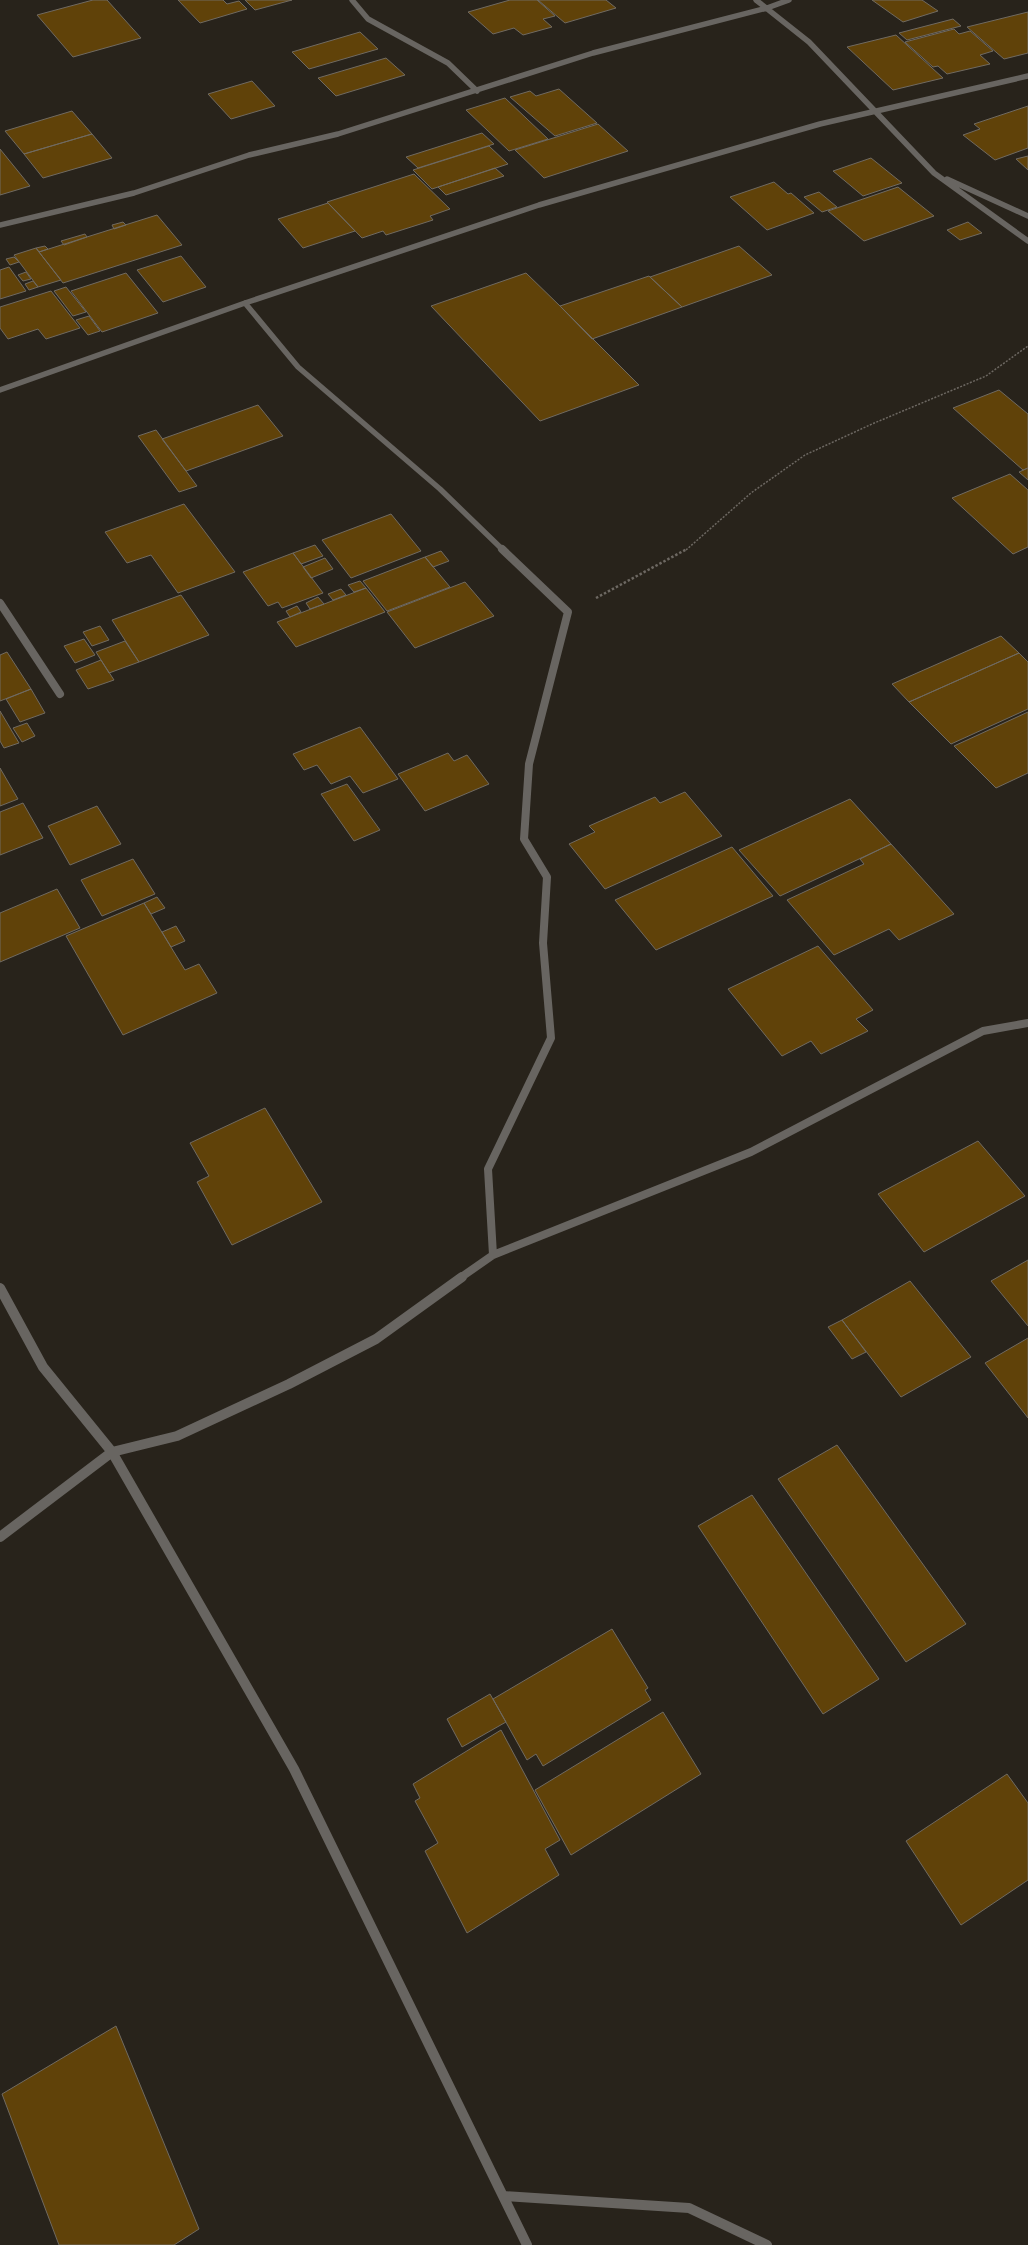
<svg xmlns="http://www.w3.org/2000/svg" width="1028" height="2245" viewBox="0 0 1028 2245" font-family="'PT Sans',sans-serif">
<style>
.building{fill:#604209;stroke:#706a61}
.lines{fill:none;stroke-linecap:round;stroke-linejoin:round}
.path-far1{stroke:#6d6862;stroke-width:1.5;stroke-dasharray:2 1.5;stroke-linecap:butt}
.path{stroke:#6d6862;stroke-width:2.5;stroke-dasharray:2.5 2;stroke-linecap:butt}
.minor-far2{stroke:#686561;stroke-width:5.5}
.minor-far1{stroke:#686561;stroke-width:8}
.minor{stroke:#686561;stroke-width:10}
</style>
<rect width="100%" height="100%" fill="#28231b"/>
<path class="building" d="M93,0h14l34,38 -68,19 -36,-42z
M178,0h45l4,4 12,-3 8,8 -47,14z
M245,0h47l-37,10z
M510,0h27l18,16 -12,3 9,8 -29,8 -9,-7 -21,6 -25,-22z
M538,0h68l10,8 -51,15z
M872,0h50l16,11 -35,11z
M1028,12v41l-24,6 -37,-32z
M953,19l8,7 -54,14 -8,-7z
M954,29l5,5 11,-3 23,20 -13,4 10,9 -43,10 -9,-8 -5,1 -28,-25z
M360,32l18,17 -69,20 -17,-17z
M896,35l47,43 -50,12 -46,-43z
M386,58l19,17 -69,21 -18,-18z
M252,81l23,25 -44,13 -23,-25z
M559,89l38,34 -42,13 -45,-39 20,-6 6,5z
M505,98l43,41 -39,12 -43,-41z
M1028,106v42l-33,12 -32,-25 17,-6 -6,-5z
M72,111l20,23 -68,20 -19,-23z
M598,124l30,27 -84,27 -29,-28z
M482,133l12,11 -76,24 -12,-11z
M92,134l20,24 -69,20 -19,-24z
M489,146l19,18 -76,25 -19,-19z
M0,149l30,37 -30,9z
M1028,156v14l-12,-11z
M871,158l31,25 -39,13 -30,-25z
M495,168l9,8 -58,19 -8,-8z
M414,174l36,35 -20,7 3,4 -47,15 -3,-4 -21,7 -35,-36z
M774,182l14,12 3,-1 23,20 -47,17 -37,-33z
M898,187l36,29 -70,25 -36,-30z
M819,192l18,15 -15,5 -18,-15z
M328,203l27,28 -52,17 -25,-29z
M157,215l25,30 -119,38 -24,-31z
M123,222l3,3 -12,4 -2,-4z
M968,222l14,11 -22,7 -13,-10z
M85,234l2,3 -23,8 -3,-4z
M45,246l3,3 -9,3 -3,-4z
M739,246l33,29 -90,32 -32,-30z
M36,248l3,4 22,28 -23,7 -24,-32z
M181,256l25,31 -43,15 -26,-32z
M14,257l5,5 -9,3 -4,-6z
M9,267l17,24 -26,8v-29z
M26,272l5,7 -8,2 -5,-6z
M126,273l32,40 -56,19 -31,-41z
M526,273l34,33 79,79 -99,36 -109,-115z
M649,276l33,31 -90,32 -32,-33z
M33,281l5,6 -9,3 -4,-6z
M66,287l20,25 -13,4 -19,-25z
M51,291l29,37 -34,11 -8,-10 -30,10 -8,-11v-21z
M89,316l11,15 -12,4 -12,-15z
M999,390l29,24v54l-5,2 -70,-62z
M258,405l25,31 -97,35 -24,-32z
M156,430l30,41 11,15 -18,6 -41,-56z
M1028,468v12l-9,-8z
M1010,474l18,16v57l-15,7 -61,-56z
M184,504l51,68 -57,21 -27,-38 -24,8 -22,-31z
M391,514l30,37 -70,27 -29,-38z
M315,545l8,11 -22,8 -8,-11z
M441,551l8,10 -16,6 -8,-10z
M293,553l30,40 -41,15 -4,-6 -10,4 -25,-34z
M425,557l25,30 -63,24 -24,-30z
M325,558l8,11 -22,9 -8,-11z
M360,581l6,7 -12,4 -6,-7z
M465,582l29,34 -79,32 -28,-36z
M366,588l19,24 -89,35 -19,-25z
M341,589l5,6 -13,5 -5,-6z
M181,595l28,40 -70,27 -27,-42z
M318,597l6,7 -14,5 -4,-6z
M297,606l4,6 -11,5 -4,-6z
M100,626l9,14 -17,6 -9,-14z
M1001,636l18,17 -110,49 -17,-18z
M84,639l11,16 -20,8 -11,-17z
M125,641l14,21 -30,11 -13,-21z
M7,652l24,37 -31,12v-46z
M1019,653l9,9v47l-77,35 -42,-42z
M101,660l13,20 -26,9 -12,-19z
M31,689l14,24 -25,9 -14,-23z
M0,711l19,32 -15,5 -4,-7z
M1028,712v61l-32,15 -42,-42z
M27,723l8,13 -13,6 -9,-14z
M360,727l38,52 -35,14 -13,-17 -19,8 -14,-19 -13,5 -11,-16z
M448,753l6,8 13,-6 22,29 -64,27 -27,-37z
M0,768l18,31 -18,7z
M347,784l33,46 -26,11 -33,-47z
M685,792l37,44 -117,53 -36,-45 26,-12 -6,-6 66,-29 5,6z
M850,799l41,45 -111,52 -41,-46z
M23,803l20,35 -43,17v-43z
M97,806l24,38 -51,21 -22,-39z
M891,844l63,70 -55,26 -10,-11 -55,26 -47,-55 77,-36 -4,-5z
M732,847l41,49 -117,54 -41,-50z
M133,859l22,35 -53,22 -21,-36z
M57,889l23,39 -80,34v-49z
M157,897l8,11 -14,6 -7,-11z
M144,903l41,67 14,-6 18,29 -94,42 -57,-99z
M176,926l9,15 -14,6 -9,-15z
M818,946l55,64 -17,9 12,12 -47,23 -10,-13 -29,15 -54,-67z
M265,1108l57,94 -90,43 -35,-63 12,-6 -19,-33z
M978,1141l47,55 -101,56 -46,-58z
M1028,1260v66l-37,-45z
M910,1281l61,76 -70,40 -59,-77z
M842,1320l24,32 -14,7 -24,-32z
M1028,1338v80l-43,-55z
M837,1445l129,179 -60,38 -128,-183z
M752,1495l127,184 -56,35 -125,-188z
M612,1629l36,59 -3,2 6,10 -108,66 -7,-12 -9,6 -34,-61z
M490,1694l16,28 -44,25 -15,-28z
M663,1712l38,62 -130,81 -36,-65z
M501,1730l59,110 -15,9 14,26 -92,58 -42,-82 13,-8 -23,-42 5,-3 -7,-14z
M1007,1774l21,29v77l-67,45 -55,-84z
M116,2026l83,203 -25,16h-115l-57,-151z"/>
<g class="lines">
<path class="path-far1" d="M686,550l65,-57 54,-38 67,-31 114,-48 42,-30"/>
<path class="path" d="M596,598l91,-49"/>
<path class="minor-far2" d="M352,0l16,19 80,44 29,28
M756,0l53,42 125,131 94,68
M947,179l81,37
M0,225l134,-32 115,-38 89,-21 255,-81 174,-45 22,-8
M245,303l53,64 142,122 63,61
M0,390l245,-87 294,-98 281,-81 208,-48"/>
<path class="minor-far1" d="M0,603l60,91
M493,1255l-5,-86 63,-131 -8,-95 4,-66 -23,-38 5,-75 39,-152 -66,-63
M460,1278l33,-23 258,-103 232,-121 45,-8"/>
<path class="minor" d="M0,1288l43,79 69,85 182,317 233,476
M0,1537l112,-85 65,-16 112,-52 87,-45 86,-62
M503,2196l186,12 78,37"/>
</g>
</svg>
